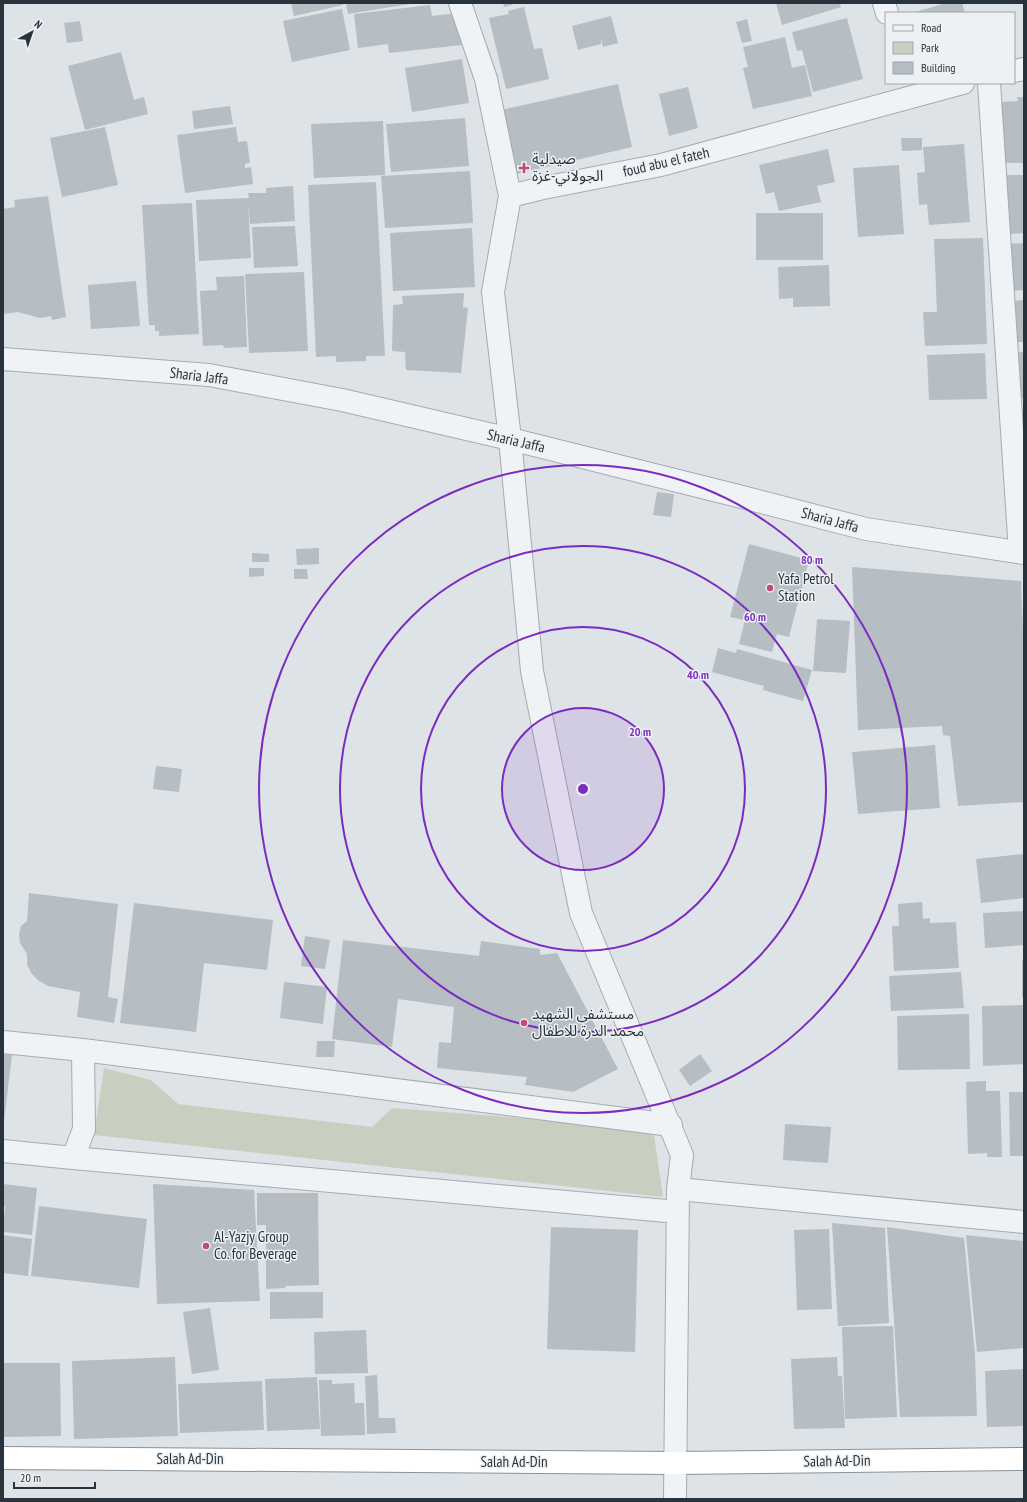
<svg xmlns="http://www.w3.org/2000/svg" width="1027" height="1502" viewBox="0 0 1027 1502" font-family="'PT Sans Narrow','Noto Sans Arabic',sans-serif">
<style>
.green{fill:#c7d0c0}
.building{fill:#b6bdc3}
.lines{fill:none;stroke-linecap:round;stroke-linejoin:round}
.minor-casing{stroke:#a4abb1;stroke-width:24}
.highway-casing{stroke:#86939c;stroke-width:24}
.minor{stroke:#f0f3f5;stroke-width:22}
.highway{stroke:#fff;stroke-width:22}
.ring{fill:none;stroke:#7b2cbf;stroke-width:2}
.poi-dot{fill:#c54a70;stroke:#edf1f4;stroke-width:1.5}
.labels{text-anchor:middle;stroke-width:3;stroke-linejoin:round;paint-order:stroke}
.poi-label{font-size:15px;fill:#28333d;stroke:#edf1f4;text-anchor:start}
.street-label{font-size:15px;fill:#28333d;stroke:#edf1f4}
.centre{fill:#7b2cbf;stroke:#edf1f4;stroke-width:2}
.ring-label{font-size:12px;text-anchor:middle;font-weight:bold;fill:#7b2cbf;stroke:#edf1f4;stroke-width:3;stroke-linejoin:round;paint-order:stroke}
</style>
<rect width="100%" height="100%" fill="#dee3e7"/>
<path class="green" d="M104,1068l47,12 27,24 194,23 20,-19 261,20 10,69 -569,-62z"/>
<path class="building" d="M291,3h52v2l-49,11z
M346,3h64v1l-62,10z
M503,3h15l-14,4z
M776,3h64l1,4 -59,18z
M946,3h16l3,10h-53z
M430,5l2,11 26,-3 4,32 -73,8 -1,-9 -30,4 -4,-34z
M524,7l10,42 8,-1 7,31 -43,10 -17,-71 20,-4 -1,-3z
M342,9l8,41 -58,12 -9,-41z
M611,16l7,27 -15,4 -2,-9v6l-23,6 -6,-24z
M847,18l16,61 -50,13 -11,-42 -5,1 -5,-19z
M747,19l5,22 -10,2 -6,-21z
M80,21l3,20 -16,2 -3,-20z
M785,37l7,31 13,-3 7,31 -59,13 -10,-41 5,-1 -5,-20z
M121,52l13,48 10,-3 4,17 -63,16 -17,-64z
M462,59l7,44 -57,9 -7,-44z
M618,84l14,63 -116,27 -15,-64z
M688,87l10,41 -29,8 -10,-42z
M1017,97h7v66h-22l-2,-61 18,-1z
M230,106l3,18 -39,5 -2,-18z
M465,118l4,48 -78,6 -5,-48z
M383,121l2,54 -71,3 -3,-54z
M105,127l13,58 -56,12 -12,-59z
M236,127l2,15 9,-1 3,22 -5,1v4l6,-1 2,17 -68,9 -8,-58z
M901,138h21v12l-20,1z
M964,144l6,78 -41,3 -2,-21 -8,1 -2,-32 8,-1 -2,-25z
M828,149l7,33 -18,4 4,16 -42,9 -5,-19 -8,2 -7,-29z
M899,165l5,69 -46,3 -5,-69z
M470,171l3,52 -88,5 -4,-52z
M1007,175h17v58l-14,1z
M376,182l9,174h-19v5l-30,1v-6l-20,1 -8,-172z
M293,186l2,35 -45,3 -2,-21 3,55 -52,3 -3,-61 53,-2 -1,-5h18v-5z
M48,196l18,121 -14,3 -1,-4 -11,2 -22,-6 -15,2v-105l12,-2 -1,-7z
M192,203l7,131 -40,2v-5h-4v-6h-6l-7,-120z
M756,213h67v47h-67z
M295,226l3,40 -44,2 -2,-41z
M472,228l3,59 -82,4 -3,-58z
M983,238l4,106 -62,2 -2,-34h14l-3,-73z
M1024,243v47l-17,1 -2,-47z
M829,265l1,41 -37,1v-9l-14,1 -1,-32z
M304,272l4,79 -59,2 -4,-79z
M244,276l3,71 -23,1 -1,-3 -20,1 -3,-55 17,-1 -1,-13z
M136,281l4,45 -49,3 -3,-44z
M464,293l-1,14 5,1 -7,65 -55,-3 -1,-18 -13,-1 1,-46 10,-1 -1,-8z
M1024,300v42h-10l-3,-41z
M1024,352v46l-12,1 -4,-46z
M985,353l2,46 -58,1 -2,-45z
M657,492l17,2 -3,23 -18,-2z
M749,544l60,16 -20,77 -12,-3 -5,18 -33,-8 6,-24 -15,-3z
M319,548v16l-22,1 -1,-16z
M252,553l17,1v8h-17z
M852,567l169,14 3,72v149l-66,4 -8,-70 -7,-1 -1,-9 -84,4z
M249,568h15v8l-15,1z
M294,569h13l1,10h-14z
M817,619l33,2 -4,52 -33,-2z
M718,648l18,5 1,-4 75,21 -9,31 -40,-11 1,-4 -52,-14z
M935,745l5,63 -82,6 -6,-62z
M156,766l26,3 -3,23 -26,-3z
M1023,854l1,44 -43,5 -5,-44z
M29,893l89,11 -10,93 10,2 -4,24 -37,-6 3,-25 -32,-6 -9,-5 -7,-7 -5,-9v-11l-7,-11 -1,-9 2,-8 6,-5z
M922,902l1,17 7,-1v5l26,-1 3,46 -65,3 -2,-45h7l-1,-22z
M134,903l139,17 -6,50 -63,-7 -8,69 -76,-9z
M1024,911v34l-39,3 -2,-35z
M305,936l25,4 -5,29 -24,-3z
M343,940l136,16 2,-15 59,8v6l17,-2 61,116 -45,23 -48,-7 2,-8 -90,-9 2,-26 12,1 3,-36 -56,-8 -6,48 -60,-8z
M1022,960h2v37h-2z
M961,972l3,36 -73,3 -2,-35z
M284,982l43,5 -4,37 -43,-6z
M1024,1005v59l-41,2 -1,-60z
M969,1014l1,55 -72,1 -1,-54z
M317,1041h18l-1,16h-18z
M3,1054l9,1 -8,66h-1z
M700,1054l12,17 -22,15 -11,-16z
M986,1081v10h14l2,66h-15v-4l-19,1 -2,-72z
M1009,1092h15v64h-14z
M785,1124l46,3 -3,36 -45,-3z
M3,1184l34,4 -5,47 -29,-3 2,-26 -2,-1z
M153,1184l101,6 6,111 -103,3z
M257,1193h61l1,92 -34,1 1,2 -20,1v-64h-9z
M39,1206l108,13 -8,69 -108,-12z
M832,1223l53,5 4,95 -51,3z
M551,1227l87,3 -3,122 -88,-3z
M887,1227l77,11 11,117 2,61 -77,1 -6,-96z
M829,1229l3,80 -35,1 -3,-80z
M3,1235l29,4 -4,37 -25,-3z
M966,1235l58,6v107l-47,4z
M270,1292h53v26l-53,1z
M210,1308l9,62 -27,4 -9,-62z
M893,1326l4,91 -52,2 -3,-92z
M366,1330l2,43 -53,1 -1,-42z
M175,1357l3,79 -104,3 -2,-78z
M837,1357l1,19h4l3,52 -51,1 -3,-70z
M3,1363h57l1,73 -58,1z
M1024,1369v57l-37,1 -2,-56z
M377,1375l2,43h16l1,15 -29,1 -2,-58z
M317,1377l3,52 -53,2 -2,-52z
M319,1380h13v4l22,-1 1,20h9l1,32 -44,1z
M262,1381l2,49 -84,3 -2,-49z"/>
<g class="lines">
<defs>
<path id="minor" d="M460,3l26,76 24,117
M884,3l3,10
M1014,71l10,-2
M989,83l31,469
M3,359l206,16 133,25 168,39 224,56 132,34 158,24
M3,1042l80,8
M3,1151l70,7 11,-29 -1,-79 588,75
M73,1158l605,54
M678,1189l346,33
M675,1499l3,-310 4,-34 -101,-242 -49,-242 -22,-232 -17,-147 17,-96 33,-8 118,-23 302,-82"/>
<path id="highway" d="M3,1458l672,5 349,-4"/>
</defs>
<use href="#minor" class="minor-casing"/>
<use href="#highway" class="highway-casing"/>
<use href="#minor" class="minor"/>
<use href="#highway" class="highway"/>
</g>
<circle cx="583" cy="789" r="81" fill="#7b2cbf" fill-opacity=".12"/>
<g class="ring">
<circle cx="583" cy="789" r="81"/>
<circle cx="583" cy="789" r="162"/>
<circle cx="583" cy="789" r="243"/>
<circle cx="583" cy="789" r="324"/>
</g>
<g class="poi-dot">
<path d="M522 162h4v4h4v4h-4v4h-4v-4h-4v-4h4z"/>
<circle cx="770" cy="588" r="4"/>
<circle cx="524" cy="1023" r="4"/>
<circle cx="206" cy="1246" r="4"/>
</g>
<g class="labels">
<g class="poi-label">
<text x="532" y="164">صيدلية<tspan x="532" dy="17">الجولاني-غزة</tspan></text>
<text x="778" y="584">Yafa Petrol<tspan x="778" dy="17">Station</tspan></text>
<text x="532" y="1019">مستشفى الشهيد<tspan x="532" dy="17">محمد الدرة للاطفال</tspan></text>
<text x="214" y="1242">Al-Yazjy Group<tspan x="214" dy="17">Co. for Beverage</tspan></text>
</g>
<g class="street-label">
<text transform="translate(666 162) rotate(-13)" y="5">foud abu el fateh</text>
<text transform="translate(199 376) rotate(7)" y="5">Sharia Jaffa</text>
<text transform="translate(516 441) rotate(13)" y="5">Sharia Jaffa</text>
<text transform="translate(830 520) rotate(15)" y="5">Sharia Jaffa</text>
<text x="190" y="1464">Salah Ad-Din</text>
<text transform="translate(837 1461) rotate(-1)" y="5">Salah Ad-Din</text>
<text x="514" y="1467">Salah Ad-Din</text>
</g>
</g>
<circle cx="583" cy="789" r="6" class="centre"/>
<g class="ring-label">
<text x="812" y="564">80 m</text>
<text x="755" y="621">60 m</text>
<text x="698" y="679">40 m</text>
<text x="640" y="736">20 m</text>
</g>
<rect width="1027" height="1502" fill="none" stroke="#28333d" stroke-width="8"/>
<rect x="885" y="12" width="130" height="72" fill="#edf1f4" stroke="#9ea5ab"/>
<rect x="893" y="25" width="20" height="6" fill="#f0f3f5" stroke="#9ea5ab"/>
<text x="921" y="32" font-size="12" fill="#28333d">Road</text>
<rect x="893" y="42" width="20" height="12" fill="#c7d0c0" stroke="#9ea5ab"/>
<text x="921" y="52" font-size="12" fill="#28333d">Park</text>
<rect x="893" y="62" width="20" height="12" fill="#b6bdc3" stroke="#9ea5ab"/>
<text x="921" y="72" font-size="12" fill="#28333d">Building</text>
<g transform="translate(32 32) rotate(40)" stroke="#edf1f4" stroke-width="3" paint-order="stroke">
<path d="M0-3L7 15L0 10L-7 15Z" fill="#28333d"/>
<text y="-6" font-size="11" font-weight="bold" text-anchor="middle" fill="#28333d">N</text>
</g>
<path d="M14 1482v6h81v-6" fill="none" stroke="#28333d" stroke-width="2"/>
<text x="20" y="1482" font-size="12" fill="#28333d" stroke="#edf1f4" stroke-width="3" paint-order="stroke">20 m</text>
</svg>
